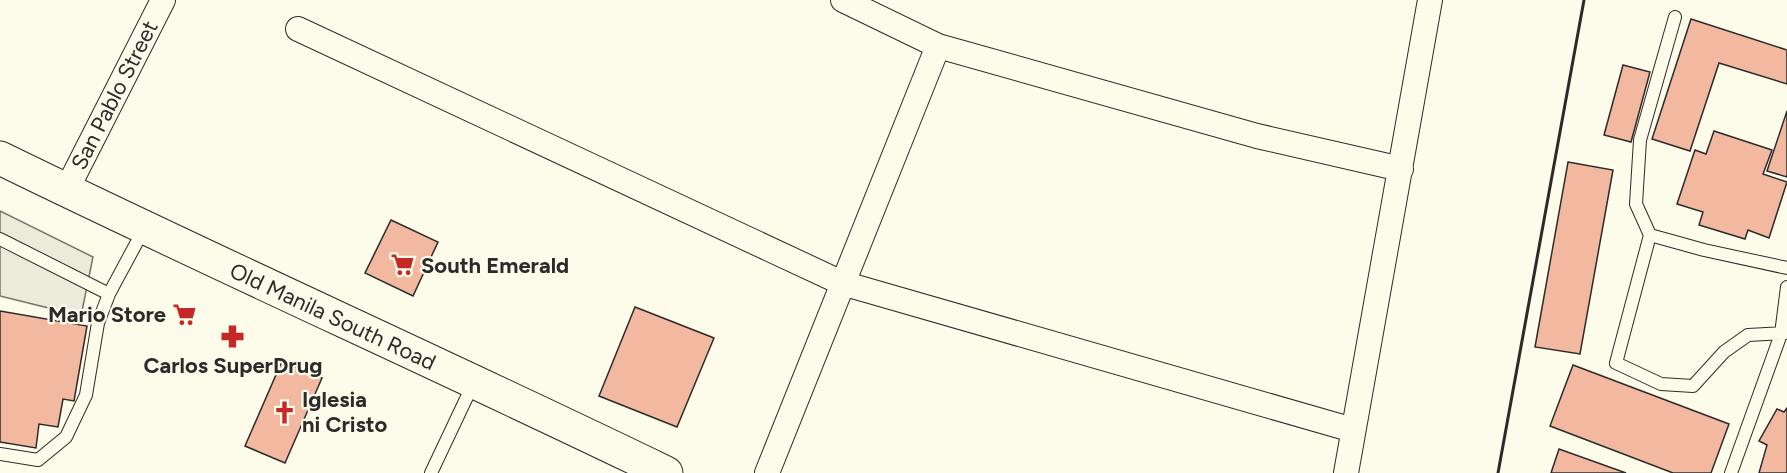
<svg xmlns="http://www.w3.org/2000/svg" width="1787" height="473" viewBox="0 0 1787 473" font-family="Figtree,sans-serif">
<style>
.parking{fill:#eceadb;stroke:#74746e;stroke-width:1.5}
.building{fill:#f2b8a0;stroke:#2b2b2b;stroke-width:1.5}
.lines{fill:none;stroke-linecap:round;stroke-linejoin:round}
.service-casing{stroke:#2b2b2b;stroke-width:14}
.minor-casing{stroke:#2b2b2b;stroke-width:26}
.primary-casing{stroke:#2b2b2b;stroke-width:35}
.service{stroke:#fdfbea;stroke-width:12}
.minor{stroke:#fdfbea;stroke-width:24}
.primary{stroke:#fdfbea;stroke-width:33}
.wall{stroke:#2b2b2b;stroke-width:3}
.labels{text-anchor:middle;stroke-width:4.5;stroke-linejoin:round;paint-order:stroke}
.street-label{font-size:22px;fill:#2b2b2b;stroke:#fdfbea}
.poi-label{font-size:22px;font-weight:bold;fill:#2b2b2b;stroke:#fdfbea;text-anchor:start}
</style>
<rect width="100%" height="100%" fill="#fdfbea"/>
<path class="parking" d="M0,211l93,46 -12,59 -81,-20z"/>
<path class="building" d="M1691,19l96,31v34l-68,-21 -29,88 -38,-12z
M1623,65l27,7 -19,70 -27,-7z
M1787,111v66l-20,-6z
M1714,131l58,19 -9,24 24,8 -18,56 -21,-8 -3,9 -46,-14 4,-13 -26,-8 18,-54 11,4z
M1568,162l45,8 -33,184 -45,-7z
M391,220l47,22 -25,54 -48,-23z
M635,307l79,31 -37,89 -78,-31z
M0,311l87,15 -13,75 -11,-2 -5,28 -19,-3 -3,24 -36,-6z
M282,361l40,17 -37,85 -40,-17z
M1573,365l156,59 -18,49h-38l-123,-47z
M1787,408v65h-28l8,-28 -8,-4 18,-32 7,3z
M1559,449l67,24h-75z"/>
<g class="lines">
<defs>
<path id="service" d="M1675,17l-35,123 -4,64 14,31 54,15 83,18
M1650,235l-34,128 45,21 32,2 31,-34 24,-17 39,-2
M0,239l109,55
M0,454l38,6 28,-23 20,-42 12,-72 11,-29 35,-65
M431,473l43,-91
M1731,473l50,-139 6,-47"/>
<path id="minor" d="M843,0l95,46 319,90 144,33
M298,29l544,254 511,147
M66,191l97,-191
M767,473l171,-427
M1346,473l84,-473"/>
<path id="primary" d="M0,158c221,108 445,208 666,315"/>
</defs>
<use href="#service" class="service-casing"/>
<use href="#minor" class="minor-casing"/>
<use href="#primary" class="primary-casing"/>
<use href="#service" class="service"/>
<use href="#minor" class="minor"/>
<use href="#primary" class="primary"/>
<path class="wall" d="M1498,473l86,-473"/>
</g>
<defs>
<symbol id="supermarket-bare" viewBox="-9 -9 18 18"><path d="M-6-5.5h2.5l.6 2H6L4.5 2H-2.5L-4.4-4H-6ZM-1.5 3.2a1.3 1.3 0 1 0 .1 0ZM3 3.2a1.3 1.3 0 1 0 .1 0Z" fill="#c62828" stroke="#fdfbea" stroke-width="2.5" paint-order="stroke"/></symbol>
<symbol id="pharmacy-bare" viewBox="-9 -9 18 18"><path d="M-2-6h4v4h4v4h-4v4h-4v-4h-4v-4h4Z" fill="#c62828" stroke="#fdfbea" stroke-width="2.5" paint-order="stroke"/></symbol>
<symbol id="church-bare" viewBox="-9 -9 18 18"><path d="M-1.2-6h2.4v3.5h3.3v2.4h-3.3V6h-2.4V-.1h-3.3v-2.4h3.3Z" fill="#c62828" stroke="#fdfbea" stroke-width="2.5" paint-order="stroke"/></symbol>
</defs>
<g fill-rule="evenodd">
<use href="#supermarket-bare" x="386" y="248" width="33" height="33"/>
<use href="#supermarket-bare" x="168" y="298" width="33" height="33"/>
<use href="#pharmacy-bare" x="216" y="320" width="33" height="33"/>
<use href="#church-bare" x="268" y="396" width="33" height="33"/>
</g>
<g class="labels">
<g class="street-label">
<text transform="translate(114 95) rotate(-63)" y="8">San Pablo Street</text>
<text transform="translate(333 316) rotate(25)" y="8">Old Manila South Road</text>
</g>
<g class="poi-label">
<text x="421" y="273">South Emerald</text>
<text x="166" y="322" text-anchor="end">Mario Store</text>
<text x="233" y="373" text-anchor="middle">Carlos SuperDrug</text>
<text x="302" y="407">Iglesia<tspan x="302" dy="25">ni Cristo</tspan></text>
</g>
</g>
</svg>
